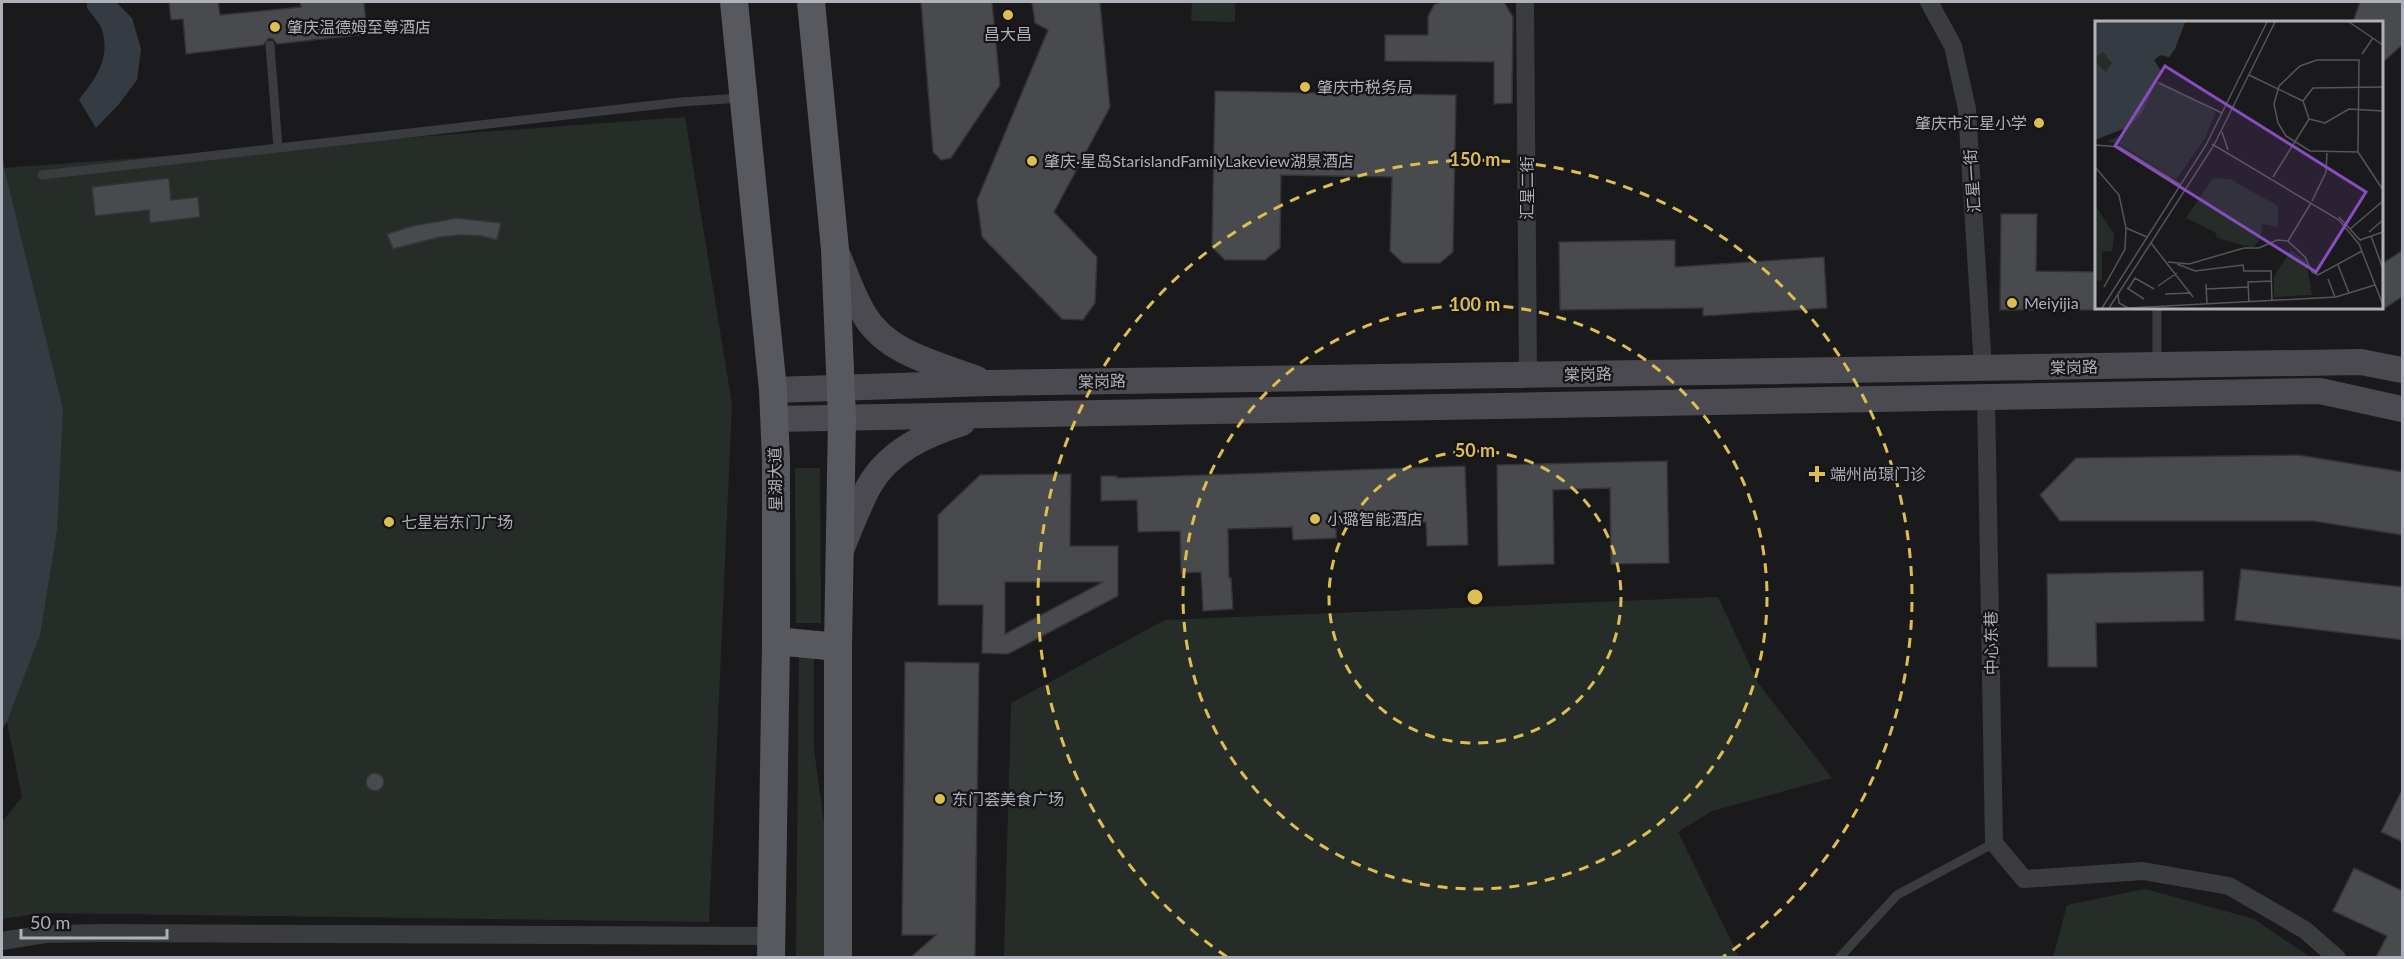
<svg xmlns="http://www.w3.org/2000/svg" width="2404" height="959" viewBox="0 0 2404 959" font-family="Lato,'Noto Sans SC',sans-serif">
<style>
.green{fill:#262d28}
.water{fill:#353b43}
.building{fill:#494a4e;stroke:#343437;stroke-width:1.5;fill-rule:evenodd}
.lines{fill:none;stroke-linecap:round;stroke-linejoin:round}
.service{stroke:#3b3c40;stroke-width:9}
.minor{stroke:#3b3c40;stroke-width:18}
.secondary{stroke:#4a4a50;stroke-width:26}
.primary{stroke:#58585f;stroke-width:28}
.ring{fill:none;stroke:#ddbe50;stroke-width:3;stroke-dasharray:10 8}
.poi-dot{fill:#ddbe50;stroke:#151517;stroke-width:2}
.labels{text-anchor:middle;stroke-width:4.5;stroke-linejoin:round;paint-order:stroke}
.poi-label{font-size:16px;fill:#aeb0ba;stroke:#151517;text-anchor:start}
.street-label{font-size:16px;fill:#aeb0ba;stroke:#151517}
.inset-river{fill:none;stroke:#353b43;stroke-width:3}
.inset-road{fill:none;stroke:#55565b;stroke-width:1.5}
.view{fill:#884dbe;fill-opacity:0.15;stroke:#884dbe;stroke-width:3}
.inset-edge{fill:none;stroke:#aeb0ba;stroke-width:3}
.centre{fill:#ddbe50;stroke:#151517;stroke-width:3}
.ring-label{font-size:18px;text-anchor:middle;font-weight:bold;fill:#ddbe50;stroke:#151517;stroke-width:4.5;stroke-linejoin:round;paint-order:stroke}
</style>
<rect width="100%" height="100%" fill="#1a1a1c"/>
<path class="green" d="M1192,2h43v20l-44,-1z
M685,117l47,287 -23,518 -666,-9 -41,6v-97l20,-25 -15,-75 -5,8v-579l2,17z
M795,468h25l1,155h-25z
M1718,597l40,86 74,95 -120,33 -34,21 61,125h-735l7,-254 154,-83z
M799,651l15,1v98l11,80 -1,127 -28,1z
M2145,889l109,30 56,38h-257l14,-52z"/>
<path class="water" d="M87,2h29l16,16 9,31 -4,31 -18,24 -23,24 -17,-28c17,-22 33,-43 22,-73 -3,-6 -10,-13 -14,-19z
M2,151l2,17 59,241 -6,121 -17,105 -33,86 -5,9z"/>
<path class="building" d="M169,2h49l2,13 81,-8 -1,-5h64l3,32 -90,10 -4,-5 -4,-1 -6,7 -77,9 -3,-35 -12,1z
M921,2h71l8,83 -49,73 -10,2 -8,-8z
M1032,2h68l10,105 -56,105 43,45 -2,46 -12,17 -21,-1 -80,-82 -5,-37 71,-170 -13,-7z
M1440,2h64l9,15 -1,86 -18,1v-42l-109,-1v-26h43v-19l6,-11z
M2360,2h43v42l-21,19v-41h-29z
M1215,91l241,4 -3,157 -13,11h-37l-13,-12 2,-74 -111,-2 -1,73 -15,12h-40l-13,-13z
M169,178l2,22 27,-3 2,20 -50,6 -1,-13 -54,6 -3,-29z
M2001,214h36l-1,57 61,1v38h-97z
M457,218l44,5 -4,17 -16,-4 -19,-1 -22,2 -47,12 -6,-15 25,-8z
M1675,240v27l149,-10 3,51 -124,8v-8l-143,2 -1,-68z
M2403,250v46l-21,14v-46z
M2298,455l105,17v63l-90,-14h-253l-20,-26 36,-37z
M1667,461l2,102 -58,1 -1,-76 -57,2 1,74 -56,2 -1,-101z
M1465,466l3,79 -41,1 -1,-24 -90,3v13l-43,2 -1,-13 -64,2 1,49h2l2,31 -30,2 -2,-39 -20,1 -1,-42 -42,1 -1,-32 -36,1v-25h16v2z
M1071,474l-1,72h48v50l-110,58 -26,-1 1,-48h-45v-90l42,-40zM1005,582h98l-98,52z
M2241,569l162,18v53l-168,-20z
M2203,571l1,50 -108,2 1,44h-49l-1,-93z
M905,662l74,1 -4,294h-64l25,-22h-34z
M366 782a9 9 0 1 1 18 0a9 9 0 1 1-18 0Z
M2403,788v54l-22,-10z
M2354,868l49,23v66h-27l11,-21 -54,-25z"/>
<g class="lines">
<path class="service" d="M270,45l8,103
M42,175l639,-73 60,-4
M2157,308v55
M1839,958l58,-63 97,-52"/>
<path class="minor" d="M1525,2l3,373
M1929,2l24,44 14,63 16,259
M1986,397l8,446 30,36 119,-8 86,15 76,44 32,28
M2,941l43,-7 60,-1 666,3"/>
<path class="secondary" d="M838,256c8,19 15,41 27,60 23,38 73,48 112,63
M773,390l215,-7 1373,-21 41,8
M774,419l1546,-28 82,18
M841,550c9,-21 17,-44 28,-64 20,-35 57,-52 93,-63"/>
<path class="primary" d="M734,2l39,388 3,70v181l-5,317
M811,2l24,247 7,169 -4,229v311
M776,641l62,6"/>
</g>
<g class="ring">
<circle cx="1475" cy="597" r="146"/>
<circle cx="1475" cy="597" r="292"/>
<path d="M1227 957A437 437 0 1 1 1723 957"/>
</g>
<g class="poi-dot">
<circle cx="1008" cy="15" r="6"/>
<circle cx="275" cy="27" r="6"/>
<circle cx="1305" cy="87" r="6"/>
<circle cx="2039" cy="123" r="6"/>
<circle cx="1032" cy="161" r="6"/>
<circle cx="2012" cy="303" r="6"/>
<path d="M1814 465h6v6h6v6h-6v6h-6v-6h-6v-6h6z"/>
<circle cx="1315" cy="519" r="6"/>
<circle cx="389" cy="522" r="6"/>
<circle cx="940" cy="799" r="6"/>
</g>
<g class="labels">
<g class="poi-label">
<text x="287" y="33">肇庆温德姆至尊酒店</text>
<text x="1008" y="40" text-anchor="middle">昌大昌</text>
<text x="1317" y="93">肇庆市税务局</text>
<text x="2027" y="129" text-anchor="end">肇庆市汇星小学</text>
<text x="1044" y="167">肇庆·星岛StarislandFamilyLakeview湖景酒店</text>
<text x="2024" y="309">Meiyijia</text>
<text x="1830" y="480">端州尚璟门诊</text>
<text x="1327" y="525">小璐智能酒店</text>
<text x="401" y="528">七星岩东门广场</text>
<text x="952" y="805">东门荟美食广场</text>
</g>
<g class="street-label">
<text transform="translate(1972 181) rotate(-94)" y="6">汇星一街</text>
<text transform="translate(1527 188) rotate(-90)" y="6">汇星二街</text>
<text transform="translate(2074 367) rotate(-1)" y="6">棠岗路</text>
<text transform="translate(1588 374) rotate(-1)" y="6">棠岗路</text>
<text transform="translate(1102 381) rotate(-1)" y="6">棠岗路</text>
<text transform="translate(775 479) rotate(-91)" y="6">星湖大道</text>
<text transform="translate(1991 643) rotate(-91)" y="6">中心东巷</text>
</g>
</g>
<g transform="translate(2095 21)">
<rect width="288" height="288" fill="#1a1a1c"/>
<path d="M0,1h90l-10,27 -6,8 -9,-2 -6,5 7,11 -4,9 59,32 -11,26 -29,42 -55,-35 -14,-4 18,-7 2,-7 -32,13zM118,157l17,1 48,27v21l-16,-3 -2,15 -7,9 -36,-10 -2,-6 -29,-14zM0,184l19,29 -2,17 -10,1v29l-7,-1zM196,229l15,11 6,34 -38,2v-20z" fill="#262d28"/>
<path d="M0,1h90l-10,27 -6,8 -9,-2 -6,5 7,11 -19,42 -14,14 -33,13zM8,31l9,11 -6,9 -10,-9 1,-7z" fill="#353b43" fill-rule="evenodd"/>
<path class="inset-river" d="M23,1l29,29 7,14M0,5l60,40M0,76l59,-30M0,80l56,-28 3,-6"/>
<path class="inset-road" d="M254,1l34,23M267,33l11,-16M222,39h42l-1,92 -48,-1 -24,-15 -8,-13 -4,-19 5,-18 21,-20zM154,54l54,26M64,62l63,30M214,98l-6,-18 10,-13 70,-1M214,98l16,4 24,-14 34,2M127,111l6,18M117,123l127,76 20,24 24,61M0,124l25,2 61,38M263,131l25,38M0,146l24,28 7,33 21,9M178,156l36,-58M217,180l14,-29 1,-19M216,182l-23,38 17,16 7,15 6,3 44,-24M244,196l22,24M255,208l33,-28M274,211l14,-12M276,215l12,33M265,219l23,-8M56,222l42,54M73,241l21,2 55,-16h15l18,-8 11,1M82,243l18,7 48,-6 1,6h27l1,30M243,244l11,28M233,258l7,18M111,263l1,21M63,265l19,-13M9,266l21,-38 1,-21M32,267l17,11M33,268l7,-11 19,11M111,268l42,-2M23,273l1,9 9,5M70,273l26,-1M154,281l-1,-20 24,-1M7,287l104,-163 61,-123M14,287l105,-163 61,-123M33,287l208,-11 39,-12"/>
<path class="view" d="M70,45l201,126 -50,80 -201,-126z"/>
<rect width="288" height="288" class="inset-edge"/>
</g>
<circle cx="1475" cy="597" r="9" class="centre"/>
<g class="ring-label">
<text x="1475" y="166">150 m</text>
<text x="1475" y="311">100 m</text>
<text x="1475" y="457">50 m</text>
</g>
<rect width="2404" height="959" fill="none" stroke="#aeb0ba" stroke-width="6"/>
<path d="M21 929v9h146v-9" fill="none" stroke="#aeb0ba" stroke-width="3"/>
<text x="30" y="929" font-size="18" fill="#aeb0ba" stroke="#151517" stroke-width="4.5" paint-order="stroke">50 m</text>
</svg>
